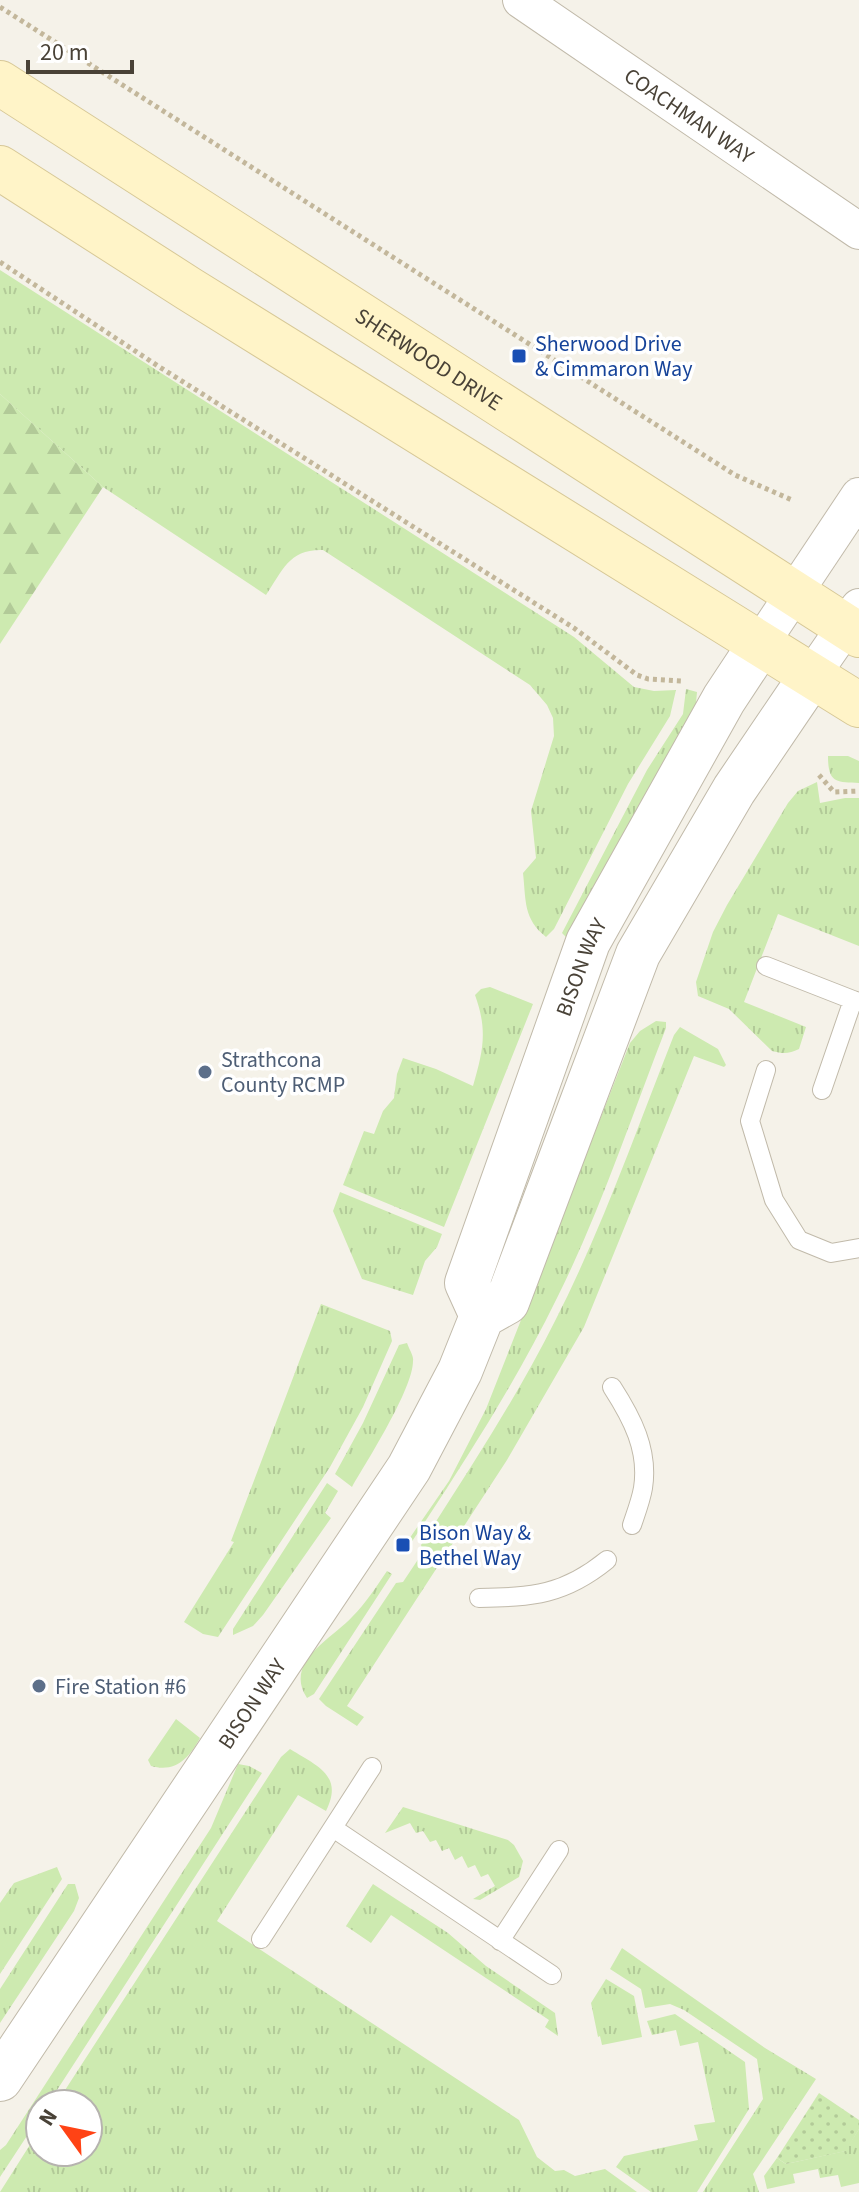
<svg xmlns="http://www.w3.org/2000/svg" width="859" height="2192" viewBox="0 0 859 2192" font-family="'Source Sans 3',sans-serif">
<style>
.grass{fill:url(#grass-tufts)}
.forest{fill:url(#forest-firs)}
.park{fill:url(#park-dots)}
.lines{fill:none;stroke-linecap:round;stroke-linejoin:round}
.service-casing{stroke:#c1baaa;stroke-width:20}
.minor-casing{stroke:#c1baaa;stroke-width:38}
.tertiary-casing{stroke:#c1baaa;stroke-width:46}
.secondary-casing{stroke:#d7c897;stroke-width:46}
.path{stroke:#c3b79b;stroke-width:5;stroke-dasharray:4 4;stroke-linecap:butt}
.service{stroke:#fff;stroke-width:18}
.minor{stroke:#fff;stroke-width:36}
.tertiary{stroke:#fff;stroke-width:44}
.secondary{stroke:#fff4c8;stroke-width:44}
.transit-dot{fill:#1a4fb4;stroke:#fff;stroke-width:3}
.service-dot{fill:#5c6f8a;stroke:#fff;stroke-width:3}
.labels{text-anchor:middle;stroke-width:7;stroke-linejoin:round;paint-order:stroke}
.street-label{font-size:22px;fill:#494237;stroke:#fff}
.transit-label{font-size:22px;fill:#164399;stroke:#fff;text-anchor:start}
.service-label{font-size:22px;fill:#4e5e75;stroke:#fff;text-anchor:start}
</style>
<defs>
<pattern id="grass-tufts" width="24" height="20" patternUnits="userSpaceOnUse" patternTransform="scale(2)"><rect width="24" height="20" fill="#cdeab0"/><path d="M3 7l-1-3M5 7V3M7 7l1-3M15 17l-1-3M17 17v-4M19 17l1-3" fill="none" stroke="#b2ca98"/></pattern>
<pattern id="forest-firs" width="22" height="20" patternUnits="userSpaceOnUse" patternTransform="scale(2)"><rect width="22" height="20" fill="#cdeab0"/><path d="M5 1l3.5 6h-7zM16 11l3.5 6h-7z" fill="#b2ca98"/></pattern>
<pattern id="park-dots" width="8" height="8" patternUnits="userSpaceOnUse" patternTransform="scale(2)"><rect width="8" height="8" fill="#cdeab0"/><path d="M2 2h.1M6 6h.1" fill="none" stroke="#b2ca98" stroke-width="1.8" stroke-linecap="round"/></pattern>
</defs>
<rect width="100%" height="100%" fill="#f5f2e9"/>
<path class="grass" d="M0,270l574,367 60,50 20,4 22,-1 -6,26 -42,68 -74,145 -8,8c-23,-18 -20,-37 -23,-64l13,-15 -5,-47 23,-75 -1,-18 -6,-13 -17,-20 -207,-135c-34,-1 -40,20 -57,45l-163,-108 -103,-93z
M686,689l11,3 -2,22 -127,225 -6,-6 85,-163 36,-56z
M828,756h20l11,5v22c-23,-1 -31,0 -31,-27z
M817,782l3,21 25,-5h14v148l-81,-32 -34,88 62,25 -7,22c-10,5 -16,5 -27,2l-43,-42 -31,-13 -2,-14 17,-50 14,-27 61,-102 10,-12z
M490,987l43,17 -89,223 -101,-42 21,-54 10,3 9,-23 11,-13 3,-24 6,-16 33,11 37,17c10,-35 15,-55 2,-91l6,-6z
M656,1021l10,1v6c-35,90 -66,184 -109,270 -42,86 -94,166 -146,245l-4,-1 42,-61 37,-72 144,-366 10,-12z
M680,1027l38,22 8,16 -2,2 -30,-11 -110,271 -77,133 -160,246 17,11 -7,9 -31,-20 -7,-7 77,-116 7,-1 20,-30 -2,-7c47,-74 95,-146 134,-224 47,-92 81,-190 119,-286z
M340,1192l102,42 -5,13 -12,14 -12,34 -51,-16 -29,-68z
M321,1304l69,27 2,10 -29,66 -33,60 -112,170 -15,-3 -19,-12 50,-80 -3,-1z
M407,1343c2,6 7,13 6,18 0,28 -46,100 -61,126l-17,-13 28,-51 36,-78z
M327,1483l11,8 -13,22 6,5 -68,97 -10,11 -20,9v-6z
M387,1571l5,3 -78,120 -7,4c-24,-36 26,-60 45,-81 14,-14 24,-30 35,-46z
M176,1719l24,19c-11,20 -24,35 -49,28l-3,-6z
M290,1749c27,17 54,26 36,62l-28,-16 -81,126 302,199 18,37 18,14 9,-1 11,6 30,-7 32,23h-637l40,-63v23h48v-48h-32l225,-347z
M238,1764l11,2 13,7 -214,331h-8v12l-40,61v-27l6,-5 205,-317z
M403,1807l105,33 6,5 9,16 -4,16 -39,23 -7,-1 22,-13 -7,-12 -7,3 -6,-12 -7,3 -6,-12 -7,4 -6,-12 -7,3 -6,-11 -6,2 -7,-11 -7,2 -6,-10 -25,10z
M57,1867l5,12 -62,95v-71l14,-20z
M68,1884h7l4,14 -5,13 -74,112v-34z
M373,1884l75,49 38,33 69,47 3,23 -13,-9 4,-7 -158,-105 -20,28 -25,-17z
M622,1948l143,100 51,31 -63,95 6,18h-56l60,-93 -6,-40 -73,-49 -14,-6 -25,4 -4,-19 -31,-20z
M606,1979l28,17 8,41 -40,8 -2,-9 -2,1 -7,-34z
M675,2014l70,48 4,47 -52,83h-46l-35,-25 8,-11 74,-16 -4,-15 21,-3 -17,-80 -18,4 -4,-16 -24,5 -5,-14z
M859,2129v54l-18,4 -3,-12 -18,3 -2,-9 -25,5 2,9 -28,6 -3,-13 13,-18 9,6 59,-13z"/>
<path class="forest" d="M0,394l103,93 -103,157z"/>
<path class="park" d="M819,2093l40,27v9l-13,22 -60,13 -9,-6z"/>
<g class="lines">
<defs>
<path id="service" d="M766,966l87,34
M766,1070l-16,51 24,79 25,40 32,13 28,-5
M822,1090l31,-90 6,2
M612,1387c20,31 37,63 31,101 -2,12 -7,25 -11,37
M479,1598c54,-1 85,-3 128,-38
M333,1828l219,147
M261,1939l111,-172
M500,1941l59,-91"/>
<g id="minor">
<path id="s1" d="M521,0l338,231"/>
<path d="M761,643l98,-147"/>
<path d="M812,675l47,-68"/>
</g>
<g id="tertiary">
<path id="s2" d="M482,1316l-15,-33 121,-341 136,-243 37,-56"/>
<path id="s3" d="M0,2079l409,-611 51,-97 22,-55 25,-14 131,-348 96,-164 78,-115"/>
</g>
<g id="secondary">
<path id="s4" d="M0,83l859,552"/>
<path d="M0,168l189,121 670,416"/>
</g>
</defs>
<use href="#service" class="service-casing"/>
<use href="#minor" class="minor-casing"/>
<use href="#tertiary" class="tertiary-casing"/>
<use href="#secondary" class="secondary-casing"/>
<path class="path" d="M0,7l735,468 57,25
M0,262l158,104 416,262 63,47 11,4 34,2
M819,775l15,17 25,-1"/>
<use href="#service" class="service"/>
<use href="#minor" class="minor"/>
<use href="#tertiary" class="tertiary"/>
<use href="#secondary" class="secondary"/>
</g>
<g class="transit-dot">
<rect x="511" y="348" width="16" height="16" rx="4"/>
<rect x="395" y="1537" width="16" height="16" rx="4"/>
</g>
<g class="service-dot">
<circle cx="205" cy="1072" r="8"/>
<circle cx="39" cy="1686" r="8"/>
</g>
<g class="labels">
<g class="street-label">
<text dy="8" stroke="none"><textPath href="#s1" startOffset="204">COACHMAN WAY</textPath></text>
<text dy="8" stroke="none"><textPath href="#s4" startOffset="510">SHERWOOD DRIVE</textPath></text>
<text dy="8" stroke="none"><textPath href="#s2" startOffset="372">BISON WAY</textPath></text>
<text dy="8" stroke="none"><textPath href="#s3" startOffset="452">BISON WAY</textPath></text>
</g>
<g class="transit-label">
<text x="535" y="351">Sherwood Drive<tspan x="535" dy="25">&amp; Cimmaron Way</tspan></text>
<text x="419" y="1540">Bison Way &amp;<tspan x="419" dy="25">Bethel Way</tspan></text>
</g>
<g class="service-label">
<text x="221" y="1067">Strathcona<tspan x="221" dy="25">County RCMP</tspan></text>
<text x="55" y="1694">Fire Station #6</text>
</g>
</g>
<g transform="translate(64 2128) rotate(303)"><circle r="38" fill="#ffffff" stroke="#b6b3af" stroke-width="2"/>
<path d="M0-6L14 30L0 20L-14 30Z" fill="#ff4315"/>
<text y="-12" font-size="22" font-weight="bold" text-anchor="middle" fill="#494237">N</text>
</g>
<path d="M28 60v12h104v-12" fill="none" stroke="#494237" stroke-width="4"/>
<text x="40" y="60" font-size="24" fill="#494237" stroke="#ffffff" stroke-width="6" paint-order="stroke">20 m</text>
</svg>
